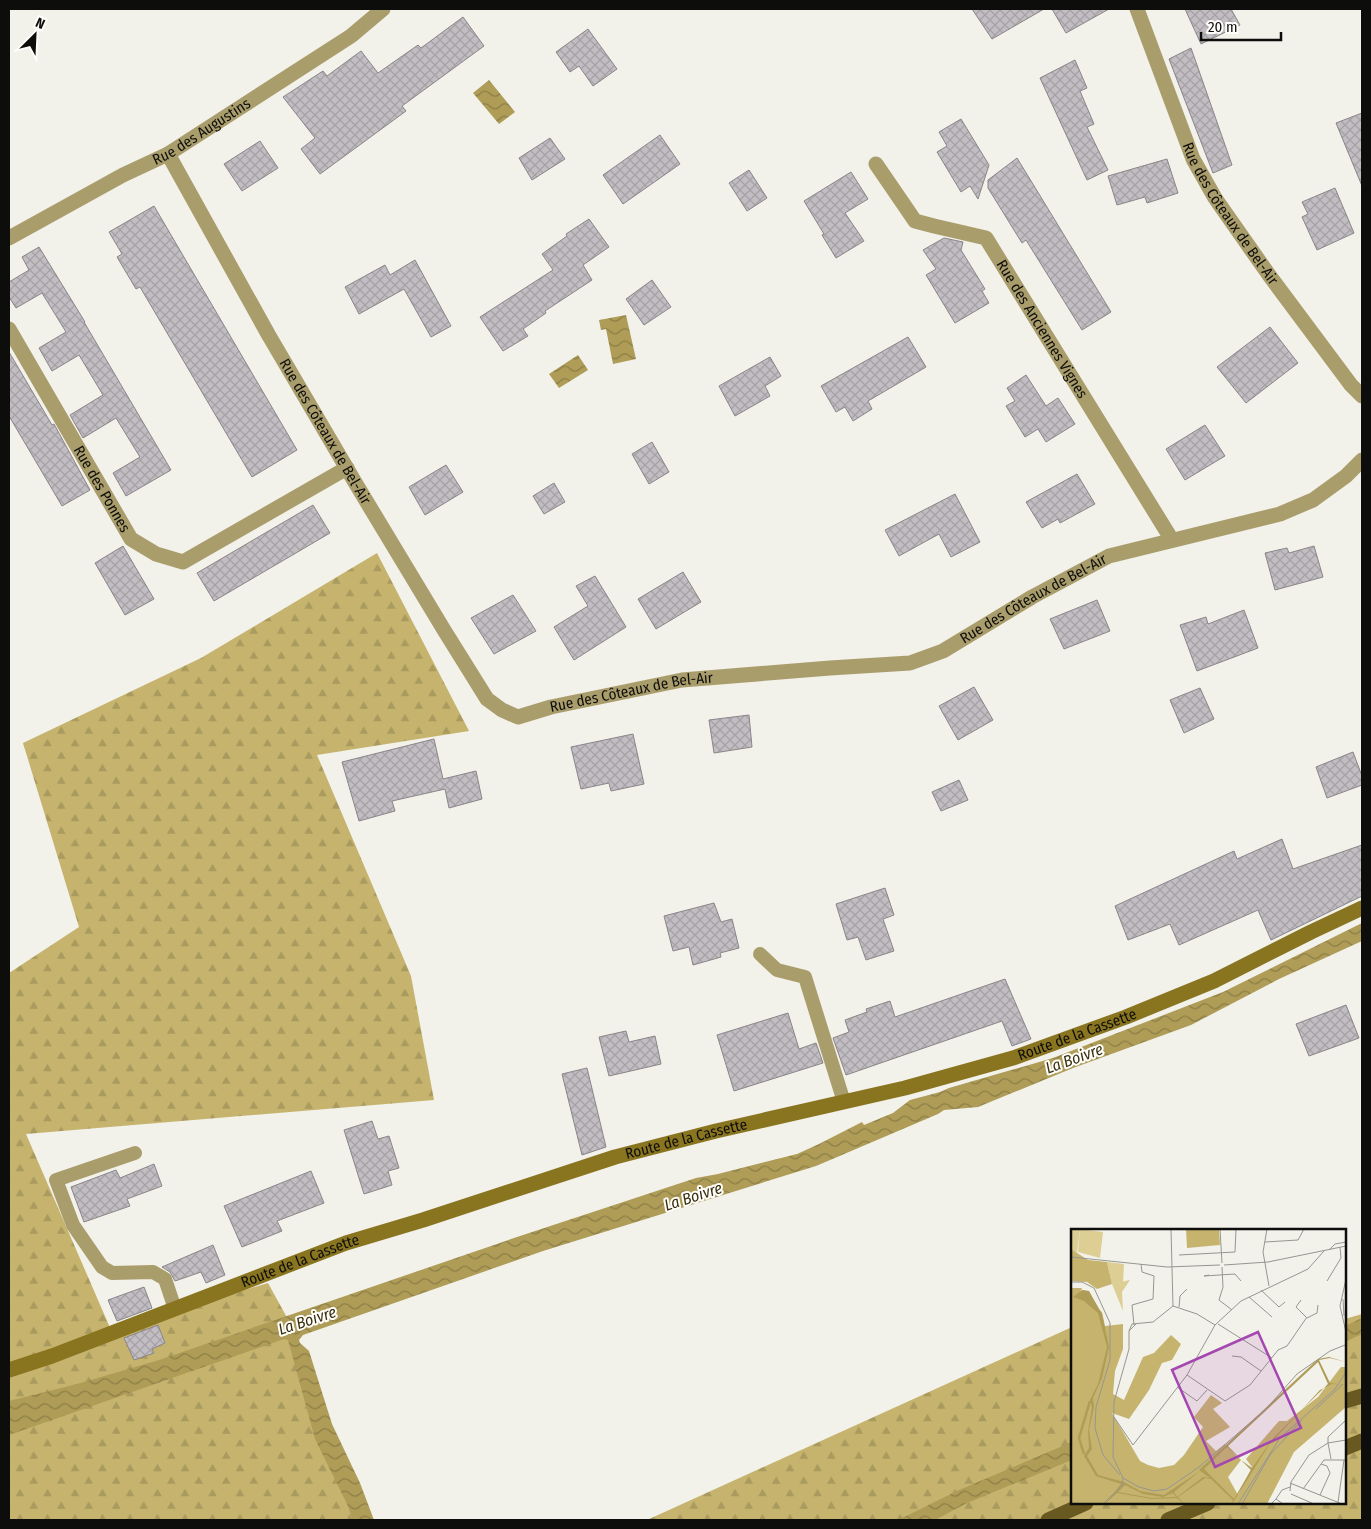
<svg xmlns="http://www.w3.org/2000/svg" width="1371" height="1529" viewBox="0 0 1371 1529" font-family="'Fira Sans Condensed',sans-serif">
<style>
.forest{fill:url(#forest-firs)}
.water{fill:url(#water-waves)}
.building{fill:url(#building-cross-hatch);stroke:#898589}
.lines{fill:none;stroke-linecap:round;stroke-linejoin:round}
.lane{stroke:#aa9d6c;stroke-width:14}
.street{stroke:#aa9d6c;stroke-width:15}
.secondary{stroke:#89741f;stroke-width:15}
.primary{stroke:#675920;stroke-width:15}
.labels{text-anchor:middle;stroke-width:4;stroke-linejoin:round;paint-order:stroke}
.street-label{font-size:15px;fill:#0d0d0b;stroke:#fffefa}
.water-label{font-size:16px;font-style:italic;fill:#372f0f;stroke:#fffefa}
.inset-river{fill:none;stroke:#ae9c57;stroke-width:2.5}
.inset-road{fill:none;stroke:#969691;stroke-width:1}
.view{fill:#a547b0;fill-opacity:0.15;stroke:#a547b0;stroke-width:2.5}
.inset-edge{fill:none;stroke:#0d0d0b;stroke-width:2.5}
</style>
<defs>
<pattern id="forest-firs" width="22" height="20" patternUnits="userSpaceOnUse" patternTransform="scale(1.25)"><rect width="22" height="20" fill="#c6b46e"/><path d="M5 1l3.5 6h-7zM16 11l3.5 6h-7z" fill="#a99a5e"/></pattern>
<pattern id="water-waves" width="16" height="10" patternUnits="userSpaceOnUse" patternTransform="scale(1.25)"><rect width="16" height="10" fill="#ae9c57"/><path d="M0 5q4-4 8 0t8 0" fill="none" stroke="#8c7e46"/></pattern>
<pattern id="building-cross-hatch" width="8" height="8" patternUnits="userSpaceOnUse" patternTransform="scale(1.25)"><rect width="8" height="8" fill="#c1bdc2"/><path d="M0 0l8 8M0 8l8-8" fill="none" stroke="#a5a1a5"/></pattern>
</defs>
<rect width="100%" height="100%" fill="#f2f1ea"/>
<path class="forest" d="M377,553l92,178 -152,24 94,221 23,124 -408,34 85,196 157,-47 22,40 70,197h-351v-547l70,-46 -56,-184 178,-85z
M1362,1314v206h-715l425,-193v176h273v-184z"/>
<path class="water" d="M489,80l26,32 -16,12 -26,-31z
M626,315l10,44 -23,5 -7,-35 -5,1 -2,-10z
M578,355l10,15 -29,18 -10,-14z
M1362,923v18l-83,38 -88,46 -118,43 -95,39 -34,3 -6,4 -122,52 -273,85 -240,84 -4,5 1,3 9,8 23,73 28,59 14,37h-21l-6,-16 -32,-65 -27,-99 -4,-1 -275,96v-34l68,-17 82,-24 361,-124 176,-58 22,-4 79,-20 22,-10 43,-22 2,3 29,-12 17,-13 30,-8 9,-4 104,-30 170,-66z
M1362,1318v16l-17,8v-16z
M1072,1442v18l-105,43 -32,17h-37l61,-30z"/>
<path class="building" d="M972,9h72l-52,30z
M1052,9h57l-43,24z
M1185,9h46l9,16 -39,19z
M463,17l21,29 -82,60 4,5 -86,63 -19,-25 14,-11 -32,-41 40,-26 4,5 34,-25 17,22 40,-28 3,3z
M588,29l29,40 -24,17 -14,-20 -9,6 -14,-20z
M1191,48l41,117 -19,8 -44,-114z
M1075,60l12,28 -7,3 14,33 -7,3 21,43 -21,10 -47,-102z
M1362,113v73l-26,-63z
M961,119l28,46 -11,34 -8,-13 -9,6 -24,-40 10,-6 -8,-14z
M660,135l20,29 -57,40 -20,-29z
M550,138l15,21 -33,21 -13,-22z
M260,141l18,27 -36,23 -18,-27z
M1017,158l94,154 -29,18 -56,-90 -4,3 -34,-55v-8z
M1167,159l11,34 -31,10 -2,-6 -28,8 -9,-29z
M749,170l18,28 -20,13 -18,-28z
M851,172l17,27 -23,14 19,28 -28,17 -14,-23 2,-1 -20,-33z
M1335,188l19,45 -37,17 -15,-33 6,-3 -6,-12z
M154,206l143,244 -45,27 -112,-190 -4,2 -19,-32 5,-3 -13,-22z
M589,219l20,28 -26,18 9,15 -47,31 1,2 -23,16 5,7 -25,15 -23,-34 73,-47 -11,-16 25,-18 -1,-2z
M944,238l19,4 -2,8 24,39 -3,2 7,12 -34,20 -29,-48 10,-6 -13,-19z
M39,247l46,75h-1l87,148 -45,26 -13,-23 27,-16 -24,-39 -33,20 -13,-23 33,-20 -24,-40 -27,16 -13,-23 27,-16 -24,-39 -26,15 -7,-11v-15l20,-12 -7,-13z
M415,260l36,66 -20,11 -27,-48 -45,25 -14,-27 40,-22 5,10z
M652,280l19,27 -27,18 -18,-26z
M1270,327l28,36 -52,40 -29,-36z
M908,337l18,30 -58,34 4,8 -19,12 -8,-14 -9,5 -15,-26z
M9,352l43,73 2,-1 36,66 -28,16 -53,-90z
M770,357l11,19 -16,10 5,10 -35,20 -16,-30z
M1026,375l20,31 12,-8 17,26 -29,18 -8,-13 -13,8 -19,-31 9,-5 -8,-13z
M1205,425l20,31 -40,24 -19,-31z
M652,442l17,30 -20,12 -17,-30z
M446,465l17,27 -38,23 -16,-28z
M1077,474l18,30 -35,19 -2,-4 -16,9 -16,-26z
M554,483l11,19 -21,12 -11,-18z
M955,494l25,48 -29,15 -12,-23 -40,22 -14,-26z
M313,505l17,28 -116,68 -17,-28z
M123,546l31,53 -29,16 -30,-52z
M1314,546l9,31 -48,13 -10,-37 22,-5 2,5z
M683,572l18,30 -45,27 -18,-30z
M595,576l31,51 -52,33 -20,-33 34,-21 -12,-20z
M513,595l23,36 -42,23 -23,-36z
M1097,600l13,31 -46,18 -14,-30z
M1244,610l14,38 -61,23 -17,-46 26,-8 2,7z
M974,687l19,33 -35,20 -19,-34z
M1200,688l14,31 -30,14 -14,-33z
M749,715l3,32 -38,6 -5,-33z
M633,734l11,50 -33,7 -2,-8 -28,6 -10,-42z
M434,739l9,40 33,-8 6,28 -33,9 -4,-19 -53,12 3,10 -36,10 -17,-59z
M1353,752l9,24v9l-35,13 -11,-31z
M959,780l9,20 -27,11 -9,-19z
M1282,839l11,30 69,-24v51l-91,44 -13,-30 -79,35 -9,-21 -42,16 -13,-34 119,-55 3,8z
M885,888l9,27 -11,4 11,32 -28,9 -8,-23 -11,3 -11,-36z
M714,903l7,19 11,-3 7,29 -19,5 1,4 -28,8 -4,-18 -16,4 -9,-35z
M1005,979l26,60 -19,7 -10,-25 -156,54 -13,-37 16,-6 -4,-12 22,-8 -1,-3 24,-8 5,16z
M1346,1005l13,33 -50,18 -13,-32z
M788,1013l11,36 17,-6 7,20 -89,28 -17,-56z
M626,1031l3,11 26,-6 6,28 -52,12 -10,-39z
M587,1068l19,79 -24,8 -20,-81z
M372,1121l6,18 11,-3 10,32 -11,3 4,14 -28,9 -20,-64z
M154,1164l8,22 -35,13 3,7 -46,16 -13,-35 45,-17 4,8z
M311,1171l13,32 -47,18 5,10 -40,16 -18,-41z
M213,1245l12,30 -19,8 -5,-11 -26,9 -5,-9 -8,-5z
M144,1287l8,21 -35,13 -9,-21z
M158,1325l7,18 -13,6 2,4 -20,7 -10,-22z"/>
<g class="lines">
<path class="lane" d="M760,954l17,16 28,7 39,125
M135,1153l-79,27 17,45 29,42 10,6 41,-1 12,7 10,30"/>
<g class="street">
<path id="s1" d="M1137,9l56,150 22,39 54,77 82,110 11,11"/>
<path id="s2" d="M168,154l100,180 88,150 88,146 43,69 15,11 16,7 33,-10 131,-27 148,-12 80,-5 33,-12 89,-54 77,-41 171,-42 33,-14 33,-24 16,-16"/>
<path id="s3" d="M876,164l39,57 19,5 52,12 186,302"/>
<path id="s4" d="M9,238l114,-63 45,-21 183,-118 32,-27"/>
<path id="s5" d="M9,329l122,210 25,15 27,8 164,-94"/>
</g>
<path class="secondary" id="s6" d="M9,1370l43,-14 294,-113 77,-23 192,-63 101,-26 189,-43 108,-30 113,-41 88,-36 97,-49 51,-24"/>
<path class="primary" d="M1345,1401l17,-5
M1345,1448l17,-7
M1048,1520l38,-17
M1168,1520l40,-17"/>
</g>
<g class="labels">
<g class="street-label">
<text dy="5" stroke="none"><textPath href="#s4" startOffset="220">Rue des Augustins</textPath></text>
<text dy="5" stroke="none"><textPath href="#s1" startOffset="226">Rue des Côteaux de Bel-Air</textPath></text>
<text dy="5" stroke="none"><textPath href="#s3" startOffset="249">Rue des Anciennes Vignes</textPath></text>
<text dy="5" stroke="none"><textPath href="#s2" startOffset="319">Rue des Côteaux de Bel-Air</textPath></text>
<text dy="5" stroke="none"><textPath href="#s5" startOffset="185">Rue des Ponnes</textPath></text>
<text dy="5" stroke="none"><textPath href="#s2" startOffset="1204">Rue des Côteaux de Bel-Air</textPath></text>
<text dy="5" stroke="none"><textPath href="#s2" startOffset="784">Rue des Côteaux de Bel-Air</textPath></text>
<text dy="5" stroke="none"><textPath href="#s6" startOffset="1121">Route de la Cassette</textPath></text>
<text dy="5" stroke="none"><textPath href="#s6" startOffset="716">Route de la Cassette</textPath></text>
<text dy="5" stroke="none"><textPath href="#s6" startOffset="311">Route de la Cassette</textPath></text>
</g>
<g class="water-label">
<text transform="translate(1074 1058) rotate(-20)" y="6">La Boivre</text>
<text transform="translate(693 1196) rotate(-18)" y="6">La Boivre</text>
<text transform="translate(307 1320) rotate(-18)" y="6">La Boivre</text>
</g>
</g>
<g transform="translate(1071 1229)">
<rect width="275" height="275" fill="#f2f1ea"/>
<path d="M0,0h9l-3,24 -6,-4zM36,33l17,2 -1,18 -11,2z" fill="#ddce94"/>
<path d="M115,0h33l1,16 -33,3zM0,20l17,11 19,2 5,22 -15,5 -10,-7 -16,-1zM0,59h11l-2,4 22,20 3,14 18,-2v25l-8,22 -2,23 11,6 19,-43 11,-4 17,-18 10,9 -9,16 -10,3 -13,27 -20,29 -17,-6 28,48 8,4 11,3 15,-3 10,-10 19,-28 -9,-10 17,-22 11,8 -9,6 17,18 -24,14 10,10 9,-7 16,16 -13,17 10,18 14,-28 -6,-8 33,-38h8l31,-24 23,-30h5v40l-52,45 -27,52h-196z" fill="#c6b46e"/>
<path d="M9,0l23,3 -3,26 -22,-6z" fill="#ddce94"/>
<path d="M59,51l-8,12 1,19 -11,-27z" fill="#ddce94"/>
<path d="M0,59l18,3 13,23 7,33 -7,31 -9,20 1,9 -5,23 3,19 -5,7 11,19 26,7 16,9 24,4 36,-24 -26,21 3,5 26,-20 7,1 -11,-8 119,-111 11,-2 17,5 -16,-4 -11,2 11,23 16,2 -14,-1 -12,6 -51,55 -37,59 1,-4 -22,-21 -6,-1 -27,19 6,7 -7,-6 -25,1 -35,-6 -12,11 16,-20 -25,-8 -12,-20 5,-8 -1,-17 4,-24 -2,-7 8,-16 9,-37 -9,-34 -14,-12 -11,-4 9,-7zM247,133l10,22 -54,53 -22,31 -11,-8 10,10 -17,29 -30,-30 23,-22 14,12 -13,-13zM54,256l18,9 20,3 10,-4 3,4 -24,1 -34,-6z" fill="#ae9c57" fill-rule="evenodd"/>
<path class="inset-river" d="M13,225l-5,-16 11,-37"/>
<path class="inset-road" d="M100,0l2,77M149,0l2,34M196,0l-4,23 6,34M194,13l33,-2 6,-11M258,21l6,-6 11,-2M108,26l56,-3 1,-23M0,28l96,10 53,-2M153,36l44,-3 78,-16M151,38l1,20 -4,13 13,10M138,46l-5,1 31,-2 6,7M275,50l-6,27 6,26M256,52l14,-23 -1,-11M0,53h11l12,6 16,35v37l-14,47 -1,21 8,27 17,20M190,61l18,17 6,-5M178,68l23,20M272,70l1,17M230,71l-5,7 11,11 10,-5 1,-8M102,77l24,8 18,11M108,78l1,-11 7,-7M65,95l-7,7 3,-7 21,-2 20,-16M147,95l54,34M63,96l-2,-20 21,-6 1,-23 -12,-4 -1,-8M144,96l26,-24 67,-32 16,-18M58,102v18l-15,53 -1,55 10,21 16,9 15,4 13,-2 32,-22 67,-58 31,-35 33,-23 15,-6M161,127l9,1 20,14M116,146l38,26 25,-16 28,-35 9,-4 20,-29M106,158l20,14 10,-11M245,180l27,-25M43,188l19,28 54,-70 28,-50M260,230l-3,-16 18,-3M219,254l52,21M232,260l21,-29h22M219,262l1,-9 18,-27 19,-12v-6l18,-17M220,265l23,10M249,266l10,-22 -3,-7 -6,-2M205,270l6,-9 8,-3M267,273l6,-42M32,275l19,-19 1,-7M167,275l42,-66 55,-49 11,-17M171,275l28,-49 32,-35M200,275l5,-5 7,5"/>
<path class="view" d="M187,103l43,96 -86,39 -43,-97z"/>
<rect width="275" height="275" class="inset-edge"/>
</g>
<rect width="1371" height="1529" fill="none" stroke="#0d0d0b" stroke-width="20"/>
<g transform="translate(35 35) rotate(24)" stroke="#fffefa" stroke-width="4" paint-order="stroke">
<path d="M0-4L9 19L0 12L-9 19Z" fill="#0d0d0b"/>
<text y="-8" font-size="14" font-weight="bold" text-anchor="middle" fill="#0d0d0b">N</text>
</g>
<path d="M1201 32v8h80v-8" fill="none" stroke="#0d0d0b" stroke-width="2.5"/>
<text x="1208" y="32" font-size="15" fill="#0d0d0b" stroke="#fffefa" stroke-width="4" paint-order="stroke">20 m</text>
</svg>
